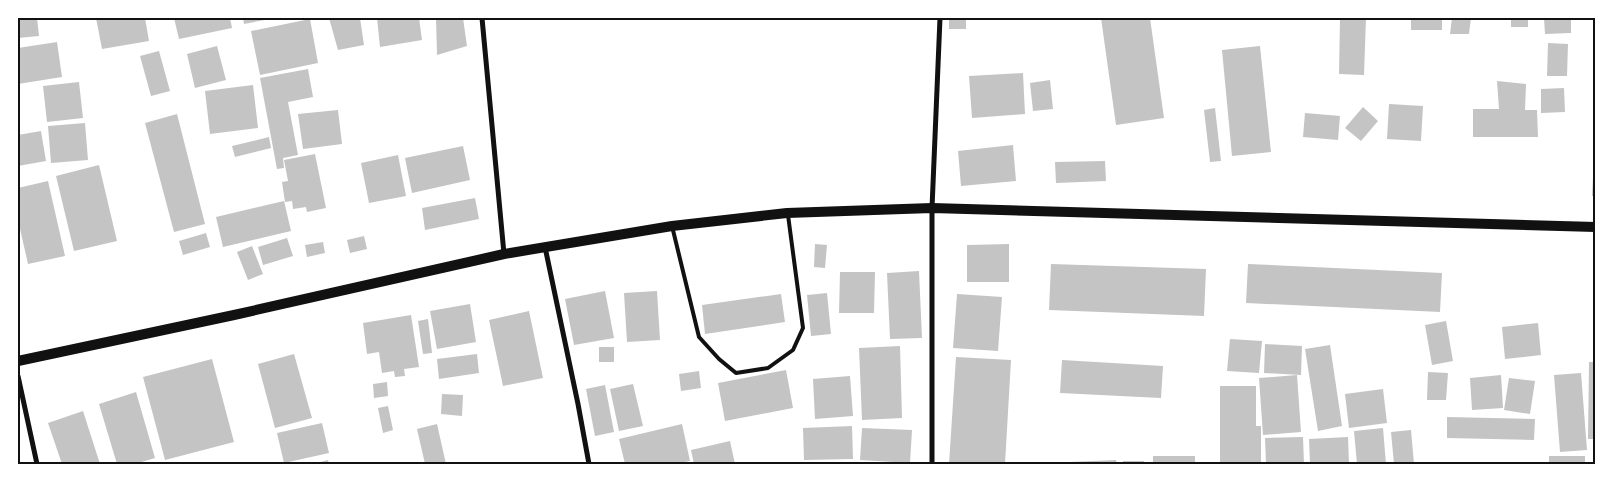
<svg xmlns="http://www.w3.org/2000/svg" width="1613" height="482" viewBox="0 0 1613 482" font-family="'Exo 2',sans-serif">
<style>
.building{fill:#c4c4c4}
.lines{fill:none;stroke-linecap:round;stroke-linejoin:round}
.service{stroke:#111;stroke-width:4}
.minor{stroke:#111;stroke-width:5}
.secondary{stroke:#111;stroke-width:10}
.neatline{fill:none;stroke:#111;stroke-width:2}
</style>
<rect width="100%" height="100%" fill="#fff"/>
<path class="building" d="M18,18h19l2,18 -21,2z
M96,18h49l4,23 -47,8z
M174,18h56l2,10 -53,11z
M243,18h32l-31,6z
M329,18h31l4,27 -26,5z
M377,18h42l3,22 -42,7z
M436,18h27l4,28 -30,9z
M949,18h17v11h-17z
M1101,18h49l14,100 -48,7z
M1340,18h26l-2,57 -25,-1z
M1411,18h31v12h-31z
M1452,18h19l-2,16h-19z
M1511,18h17v9h-17z
M1544,18h27v15l-26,1z
M310,19l8,44 -58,12 -9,-44z
M57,42l5,35 -44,7v-36z
M1548,43l20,1 -1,32h-20z
M217,46l9,34 -31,8 -8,-34z
M1260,46l11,106 -39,4 -10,-106z
M159,51l11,40 -19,5 -11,-40z
M308,69l5,28 -25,5 10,53 -15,3 1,10 -7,1 -17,-91z
M1023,73l2,41 -53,4 -3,-42z
M1050,80l3,29 -20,2 -3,-28z
M1497,81l29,3 -1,26h12l1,27h-65v-28h26z
M79,82l4,36 -36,4 -4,-36z
M253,85l5,43 -48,6 -5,-43z
M1564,88l1,24 -24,1v-24z
M1389,104l34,2 -2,35 -34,-2z
M1363,107l15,14 -17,20 -16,-13z
M1215,108l6,53 -11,1 -6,-52z
M338,110l4,34 -39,5 -5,-35z
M1305,113l35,3 -2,24 -35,-3z
M177,114l28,110 -31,8 -29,-109z
M85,123l3,37 -37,3 -3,-37z
M41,131l5,30 -28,5v-31z
M269,137l2,11 -36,9 -3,-11z
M1013,145l3,36 -55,5 -3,-35z
M463,146l7,34 -58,13 -7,-35z
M315,154l11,54 -19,4 -1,-5 -13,2 -1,-8 -7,1 -3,-20 6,-1 -4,-21z
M398,155l8,41 -37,7 -8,-40z
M1105,161l1,20 -50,2 -1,-21z
M99,165l18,76 -43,10 -18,-75z
M1593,177h3v19h-4z
M48,181l17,75 -37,8 -10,-44v-32z
M475,198l4,21 -54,11 -3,-22z
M284,201l7,30 -68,16 -7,-30z
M206,233l4,14 -27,8 -4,-14z
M364,236l3,13 -17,4 -3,-13z
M287,238l6,18 -30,9 -5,-18z
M323,242l2,11 -18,4 -2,-12z
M815,244l12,1 -2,23 -11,-1z
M1009,244v38h-42v-37z
M252,246l11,28 -15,6 -11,-28z
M1051,264l155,5 -2,47 -155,-6z
M1248,264l194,9 -2,39 -194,-9z
M919,271l3,67 -32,1 -3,-66z
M840,272h35l-1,41h-35z
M605,291l9,47 -40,7 -9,-46z
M657,291l3,49 -33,2 -3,-49z
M827,293l4,41 -20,2 -4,-41z
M781,294l4,28 -80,12 -3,-29z
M957,294l45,3 -4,54 -45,-3z
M470,304l6,38 -39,7 -7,-38z
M529,311l14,67 -40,8 -14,-66z
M411,315l8,52 -15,2 1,7 -10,1 -1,-6 -12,2 -3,-21 -12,2 -4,-31z
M428,319l4,34 -9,1 -5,-33z
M1446,321l7,40 -21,4 -7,-40z
M1538,323l3,32 -36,4 -3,-32z
M1230,339l32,2 -3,32 -32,-2z
M1265,344l37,2 -1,29 -37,-2z
M1330,345l12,81 -24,5 -13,-82z
M900,346l2,72 -40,2 -3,-72z
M599,347h15v15h-15z
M294,354l18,64 -37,10 -17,-64z
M477,354l2,19 -40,6 -2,-20z
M956,357l55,3 -6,104h-56z
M212,359l22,83 -69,18 -22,-83z
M1062,360l101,6 -2,32 -101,-5z
M1589,362h7v77h-8z
M786,370l7,38 -68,13 -7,-38z
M699,371l2,17 -20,3 -2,-17z
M1428,372l20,1 -2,27h-19z
M1581,373l6,77 -27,2 -6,-77z
M1297,375l4,57 -38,3 -4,-57z
M1501,375l2,33 -31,2 -2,-32z
M850,376l3,40 -38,3 -2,-40z
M1509,378l26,3 -5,33 -26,-4z
M387,382l1,14 -14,2 -1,-14z
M633,384l10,42 -24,5 -9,-42z
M605,385l9,47 -19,4 -9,-47z
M1220,386h36v40h5v38h-41z
M1383,389l4,34 -38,5 -4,-34z
M136,392l19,66 -20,6h-18l-18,-60z
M442,394l21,1 -1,21 -21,-2z
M388,406l5,24 -10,3 -5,-25z
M83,411l17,53h-38l-14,-41z
M1447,417l88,2 -1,21 -87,-2z
M322,423l7,30 -45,10 -7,-30z
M437,424l9,40h-21l-8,-35z
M682,424l8,37 -15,3h-50l-6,-25z
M852,426l1,33 -49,1 -1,-32z
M862,428l50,2 -2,33 -50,-3z
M1383,428l3,36h-29l-3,-33z
M1411,430l3,34h-20l-3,-32z
M1303,437l1,27h-38l-1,-26z
M1348,437l1,27h-39l-1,-25z
M730,441l5,23h-41l-3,-14z
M1153,456h42v8h-42z
M1549,456h36v8h-36z
M328,460l1,4h-16z
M1116,460l1,4h-48v-2z
M1123,461h21v3h-21z"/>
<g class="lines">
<path class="service" d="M672,226l27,111 20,22 17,14 32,-5 25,-18 10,-22 -15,-113"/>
<path class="minor" d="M482,18l22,236
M545,247l33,157 11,60
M18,376l19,88
M932,464v-256l8,-190"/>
<path class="secondary" d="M18,361l216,-46 270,-61 168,-28 115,-13 145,-5 664,19"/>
</g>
<rect width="1613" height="482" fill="none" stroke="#ffffff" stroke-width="38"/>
<rect x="19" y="19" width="1575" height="444" class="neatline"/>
</svg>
